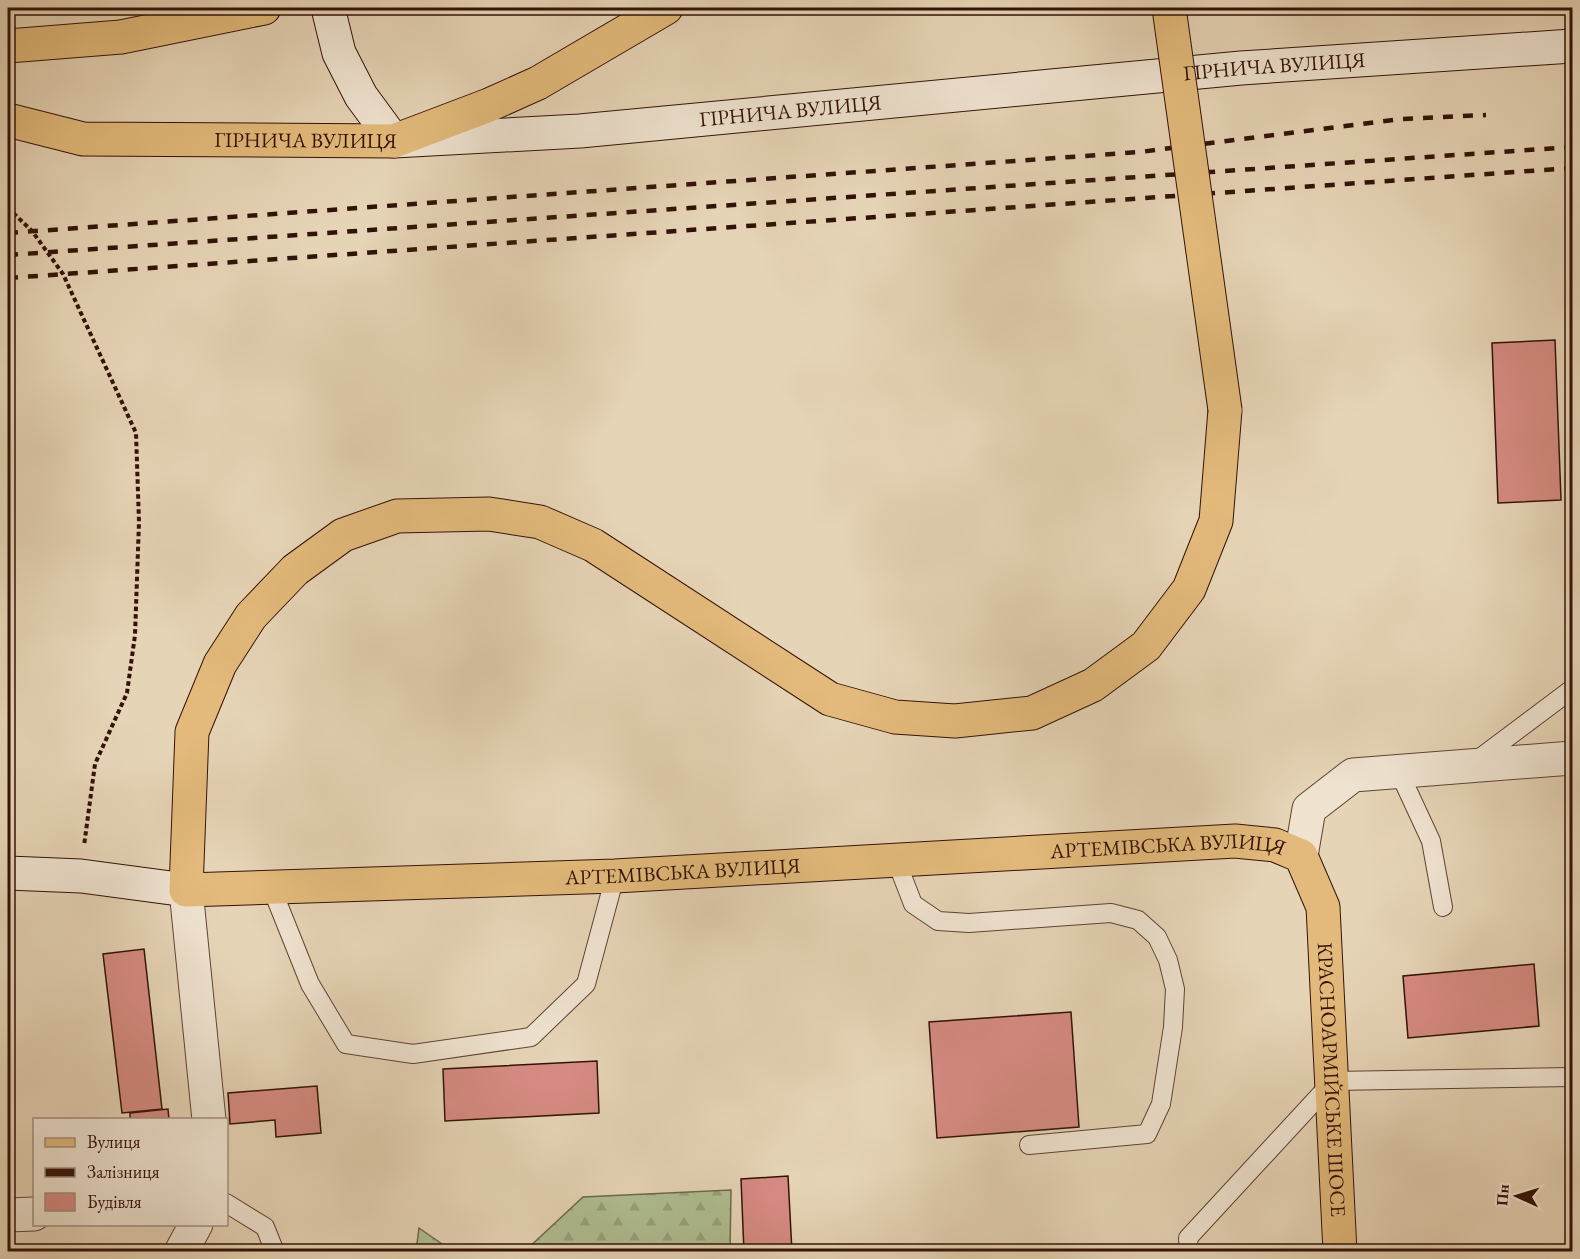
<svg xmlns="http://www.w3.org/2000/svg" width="1580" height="1259" viewBox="0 0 1580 1259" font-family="'EB Garamond',serif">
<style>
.forest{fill:url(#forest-firs);stroke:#70684c;stroke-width:1.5}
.building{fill:#d68b82;stroke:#321207;stroke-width:1.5}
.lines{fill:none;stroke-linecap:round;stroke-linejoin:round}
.lane-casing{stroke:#5f4233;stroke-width:20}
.street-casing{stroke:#5f4233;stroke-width:35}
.secondary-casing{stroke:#321207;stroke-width:35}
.primary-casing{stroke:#321207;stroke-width:35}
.path{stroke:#321207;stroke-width:4;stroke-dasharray:4.5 3;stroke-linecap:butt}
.lane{stroke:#efe3d0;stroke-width:18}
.street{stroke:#efe3d0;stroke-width:33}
.secondary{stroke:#efe3d0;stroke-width:33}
.primary{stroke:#e3ba7b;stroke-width:33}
.rail{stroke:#321207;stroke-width:4.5;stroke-dasharray:10 10;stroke-linecap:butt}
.primary-bridge-casing{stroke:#321207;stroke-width:35;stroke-linecap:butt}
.primary-bridge{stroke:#e3ba7b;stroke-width:33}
.labels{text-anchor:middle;stroke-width:6;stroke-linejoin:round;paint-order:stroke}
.street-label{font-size:21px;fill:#321207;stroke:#efe3d0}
</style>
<defs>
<pattern id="forest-firs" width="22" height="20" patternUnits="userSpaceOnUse" patternTransform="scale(1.5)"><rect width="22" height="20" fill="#afbe92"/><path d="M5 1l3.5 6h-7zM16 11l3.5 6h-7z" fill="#97a27c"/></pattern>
</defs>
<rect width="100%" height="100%" fill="#e6d4b6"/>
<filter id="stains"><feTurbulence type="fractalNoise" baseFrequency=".00333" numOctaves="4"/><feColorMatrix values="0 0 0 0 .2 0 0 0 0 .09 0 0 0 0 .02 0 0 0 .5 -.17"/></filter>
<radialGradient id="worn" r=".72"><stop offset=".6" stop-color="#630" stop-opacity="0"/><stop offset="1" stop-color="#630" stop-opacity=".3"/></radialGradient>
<path class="forest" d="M731,1190l-1,61h-205l58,-54z
M419,1228l33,23h-36z"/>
<path class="building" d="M1555,340l6,160 -63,3 -6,-160z
M144,949l18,160 -40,4 -19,-159z
M1534,964l5,62 -131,12 -5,-62z
M1071,1012l8,115 -142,11 -8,-116z
M597,1061l2,52 -154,8 -2,-52z
M317,1086l4,47 -45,4 -1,-17 -45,4 -2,-31z
M168,1109l1,11h-39v-7z
M788,1176l4,76h-48l-3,-73z"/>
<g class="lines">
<defs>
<path id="lane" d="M1476,761l96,-72
M1399,772l32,69 12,66
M896,860l17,44 25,17 31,2 142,-10 27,7 19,17 11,23 7,29 -2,38 -12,77 -14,30 -118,11
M272,889l38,95 36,60 67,10 118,-17 55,-53 29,-108
M226,1203l39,24 10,25
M1189,1252l-1,-14 145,-157 239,-4"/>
<path id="street" d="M1301,856l8,-47 44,-34 219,-17
M186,890l23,230
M8,1215l26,-1
M181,1252l15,-28"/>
<g id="secondary">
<path id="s1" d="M328,8l11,45 22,43 33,45 186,-10 661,-63 331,-22"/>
<path d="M8,873l73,3 105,14"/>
</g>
<g id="primary">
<path d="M8,46l113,-9 143,-29"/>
<path id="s2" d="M8,120l75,19 311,2 95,-36 49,-22 128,-75"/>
<path id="s3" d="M1225,410l-9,111 -27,68 -43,57 -53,39 -61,28 -77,8 -60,-4 -65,-18 -237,-154 -53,-23 -51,-8 -92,2 -54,19 -48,35 -44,46 -31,48 -28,68 -6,158 429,-14 620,-35 40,4 26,11 22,51 17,345"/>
</g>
</defs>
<use href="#lane" class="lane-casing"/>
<use href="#street" class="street-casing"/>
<use href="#secondary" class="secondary-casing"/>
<use href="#primary" class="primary-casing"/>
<path class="path" d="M8,208l24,23 31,43 73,159 3,89 -4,113 -8,58 -32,71 -11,82"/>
<use href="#lane" class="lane"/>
<use href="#street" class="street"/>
<use href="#secondary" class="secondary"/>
<use href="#primary" class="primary"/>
<path class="rail" d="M8,233l1132,-81 261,-33 85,-4
M8,255l1564,-108
M8,278l1564,-110"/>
<defs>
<path id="primary-bridge" d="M1169,8l56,402"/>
</defs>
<use href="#primary-bridge" class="primary-bridge-casing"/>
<use href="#primary-bridge" class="primary-bridge"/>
</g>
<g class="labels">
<g class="street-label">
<text dy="7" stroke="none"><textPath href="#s1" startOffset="1034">ГІРНИЧА ВУЛИЦЯ</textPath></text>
<text dy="7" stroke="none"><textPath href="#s1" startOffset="548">ГІРНИЧА ВУЛИЦЯ</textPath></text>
<text dy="7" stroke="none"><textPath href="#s2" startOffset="300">ГІРНИЧА ВУЛИЦЯ</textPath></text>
<text dy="7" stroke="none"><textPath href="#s3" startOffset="2530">АРТЕМІВСЬКА ВУЛИЦЯ</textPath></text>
<text dy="7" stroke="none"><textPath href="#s3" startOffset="2044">АРТЕМІВСЬКА ВУЛИЦЯ</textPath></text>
<text dy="7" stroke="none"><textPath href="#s3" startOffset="2894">КРАСНОАРМІЙСЬКЕ ШОСЕ</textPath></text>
</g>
</g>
<rect width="1580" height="1259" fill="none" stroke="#e6d4b6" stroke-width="30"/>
<rect x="9" y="9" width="1562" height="1241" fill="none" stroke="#321207" stroke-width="3"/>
<rect x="15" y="15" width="1550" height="1229" fill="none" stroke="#321207" stroke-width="1.5"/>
<rect x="33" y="1118" width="195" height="108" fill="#efe3d0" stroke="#a38f80" stroke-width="1.5"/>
<rect x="45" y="1138" width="30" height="9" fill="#e3ba7b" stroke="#a38f80" stroke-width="1.5"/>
<text x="87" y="1148" font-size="18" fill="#321207">Вулиця</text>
<rect x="45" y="1168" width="30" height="9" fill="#321207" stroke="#a38f80" stroke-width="1.5"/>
<text x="87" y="1178" font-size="18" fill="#321207">Залізниця</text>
<rect x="45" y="1193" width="30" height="18" fill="#d68b82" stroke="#a38f80" stroke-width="1.5"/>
<text x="87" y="1208" font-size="18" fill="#321207">Будівля</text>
<g transform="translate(1517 1196) rotate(274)" stroke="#efe3d0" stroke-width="4.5" paint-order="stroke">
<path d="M0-4.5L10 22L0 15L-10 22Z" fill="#321207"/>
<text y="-9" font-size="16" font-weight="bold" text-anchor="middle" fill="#321207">Пн</text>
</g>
<rect width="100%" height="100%" filter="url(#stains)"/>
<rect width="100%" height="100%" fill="url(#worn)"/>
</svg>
